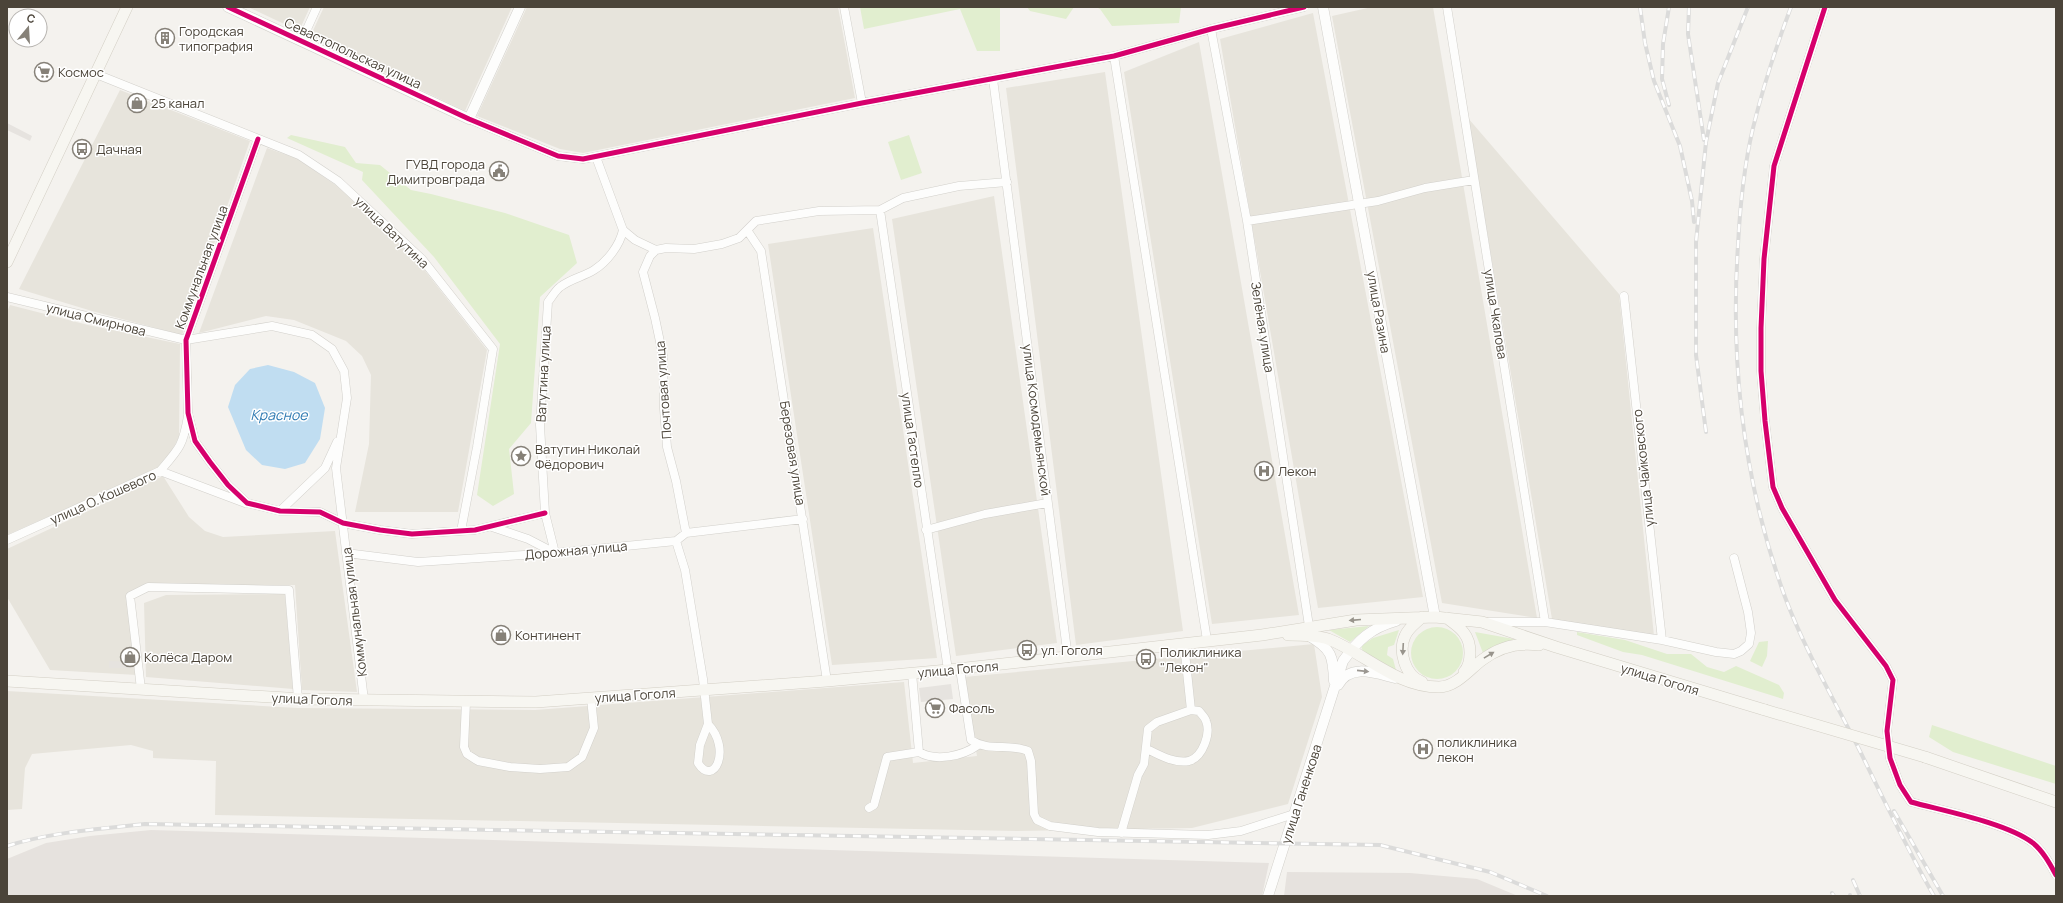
<svg xmlns="http://www.w3.org/2000/svg" width="2063" height="903" viewBox="0 0 2063 903" font-family="Manrope,sans-serif">
<style>
.residential{fill:#e7e4dc}
.industrial{fill:#e6e2de}
.green{fill:#e1eecf}
.parking{fill:#e6e3df}
.water{fill:#c0ddf1}
.lines{fill:none;stroke-linecap:round;stroke-linejoin:round}
.minor-casing{stroke:#d2d0cb;stroke-width:9}
.tertiary-casing{stroke:#d2d0cb;stroke-width:11}
.secondary-casing{stroke:#d3cfc5;stroke-width:12}
.minor{stroke:#fdfdfc;stroke-width:8}
.tertiary{stroke:#fdfdfc;stroke-width:10}
.secondary{stroke:#f7f6f1;stroke-width:11}
.rail-casing{stroke:#dbdbda;stroke-width:4}
.rail{stroke:#fff;stroke-width:2.5;stroke-dasharray:8;stroke-linecap:butt}
.secondary-bridge-casing{stroke:#d3cfc5;stroke-width:12;stroke-linecap:butt}
.secondary-bridge{stroke:#f7f6f1;stroke-width:11}
.cycleway-casing{stroke:#fff;stroke-width:8}
.cycleway{stroke:#d6006c;stroke-width:5}
.oneway{fill:#98948c}
.oneway2{fill:#9b9791}
.labels{text-anchor:middle;stroke-width:3;stroke-linejoin:round;paint-order:stroke}
.poi-label{font-size:13px;fill:#4b4439;stroke:#fff;text-anchor:start}
.street-label{font-size:13px;fill:#4b4439;stroke:#fff}
.water-label{font-size:14px;font-style:italic;fill:#2e7ab2;stroke:#fff}
</style>
<rect width="100%" height="100%" fill="#f4f2ee"/>
<path class="residential" d="M248,7h62l-11,24z
M324,7h188l-47,104 -155,-74z
M527,7h311l17,91 -272,55 -23,-4 -83,-33z
M1372,7h61l104,611 -95,-15 -110,-587z
M1313,13l110,584 -105,11 -98,-569z
M1199,42l100,573 -87,9 -88,-552z
M1105,72l78,559 -107,14 -70,-557z
M120,90l130,51 -68,194 -90,-24 -73,-22z
M1468,118l151,176 35,342 -102,-17z
M267,148l31,11 39,27 82,77 68,87 -29,162h-103l14,-68 2,-69 -9,-19 -16,-15 -52,-21 -28,-4 -67,17z
M994,196l63,447 -101,13 -64,-437z
M873,228l64,430 -105,7 -64,-421z
M10,305l78,20 92,19 -1,93 -7,13 -15,18 -150,67v-223z
M163,476l26,41 16,14 18,6 112,-6 22,161 -55,-2 -7,-105 -129,1 -33,11 4,78 -87,-5 -43,-73v-48z
M285,594l8,95 -147,-12 -2,-74 22,-8z
M1314,644l8,53 -34,107 -96,24 -175,3 -802,-16 1,-54 -63,-3v-7l-22,-6 -99,9 -7,14 -3,41 -15,1v-119l291,17 237,2 369,-28 9,81 64,-7 -13,-79z"/>
<path class="industrial" d="M151,830l1118,33 -7,33h-1255v-37l39,-16 44,-7z
M1287,872l123,1 67,6 41,17h-234z"/>
<path class="green" d="M860,7h137l3,1v43h-23l-17,-42 -96,20z
M1027,7h47l-8,12 -36,-8z
M1096,7h85l-2,16 -67,3 -12,-17z
M291,135l54,12 11,16 24,2 31,25 20,4 74,19 64,22 8,28 -37,34 -9,126 -22,26 5,45 -21,12 -16,-11 23,-151 -66,-87 -72,-77 1,-8 -76,-34z
M909,135l13,38 -21,7 -13,-38z
M1369,626l-19,16 -21,-12z
M1411 653a26 26 0 1 1 52 0a26 26 0 1 1-52 0Z
M1399,630l-5,15 -6,2 -1,8 6,4 3,11 -33,-18 -2,-6 12,-8z
M1475,632l39,7 -31,14z
M1577,632l48,8 42,14h24l16,13 17,5 12,-6 43,19 5,8 -1,6 -141,-44 -19,-3 -46,-17z
M1768,641l-1,15 -5,11 -12,-6 9,-19z
M1932,725l124,41v18l-103,-32 -24,-15z"/>
<path class="parking" d="M7,123l25,13 -2,5 -23,-11z
M109,661l25,1v6h-25z
M951,684l2,15 -32,3 -2,-14z"/>
<path class="water" d="M268,365l26,7 21,11 10,25 -5,31 -15,24 -20,6 -23,-4 -16,-15 -18,-43 7,-22 15,-16z"/>
<g class="lines">
<defs>
<path id="minor" d="M844,7l18,96
M1447,7l98,615
M1825,7l-51,159 -10,93 -3,69v43l4,50 8,66 9,21 53,92 51,66 7,14 -6,51 3,27 10,27 11,17c33,9 96,21 122,41 10,8 17,21 23,32
M1211,29l36,192 62,405
M302,40l15,-33
M1114,56l93,584
M96,74l203,81 39,26 84,78 71,90 -16,98 -16,84
M993,79l75,579
M469,119l89,37 25,3 279,-56 252,-47 97,-27 93,-22
M258,139l-72,201 2,73 7,28 15,21 18,23 19,18 33,8 40,1 23,11 37,7 32,4 63,-4 70,-17
M596,157l27,73 12,10 21,10 10,-2 28,1 28,-5 17,-6 17,-17 63,-10 61,-1 23,-12 56,-12 48,-4
M880,210l68,460
M1247,221l131,-20 47,-13 49,-8
M747,230l14,21 66,430
M656,250l-6,6 -7,16 12,46 8,38 1,53 3,38 9,34 10,52
M1624,296l38,344
M7,297l179,43 86,-14 40,9 20,14 12,22 3,27 -11,70 28,232
M160,471l85,32
M280,511l45,-43 12,-26
M492,527l36,12 27,14
M926,530l59,-16 62,-11
M7,540l153,-69c19,-22 23,-25 28,-55
M676,541l9,29 18,109 5,45 -8,21 -2,18c16,25 34,-14 10,-39
M346,553l72,9 137,-9 121,-12 10,-8 117,-14
M555,553l-10,-40 -5,-88 8,-123c4,-5 7,-11 12,-15 12,-9 23,-10 34,-17 13,-8 26,-25 29,-40
M1489,622h56l117,18 54,12 18,2 7,-3 8,-7 2,-11 -3,-21 -14,-54
M960,669l11,71c17,12 39,3 57,11l3,10 3,53 3,6 13,6 48,6 110,3 33,-4 53,-17
M141,689l-11,-93 18,-9 141,3 9,109
M466,702l-2,45 3,7 11,7 32,6 30,2 28,-2 14,-10 12,-29 -3,-30
M1147,749c12,6 28,15 42,12 14,-4 22,-28 17,-40 -1,-4 -5,-7 -7,-10l-8,-1
M919,752c17,10 44,4 59,-7
M869,808l5,-3 13,-48 32,-5 -7,-79
M1121,833l17,-58 6,-11 4,-35 9,-7 34,-12 -7,-67"/>
<path id="tertiary" d="M228,7l241,112 51,-112
M1323,7l112,610
M1309,636c23,13 24,20 25,45
M1338,685c12,-22 37,-12 57,-7
M1268,896l75,-235c15,-21 28,-33 53,-40"/>
<path id="secondary" d="M7,262l120,-255
M1447,618c6,5 13,9 17,15 8,10 8,30 0,39
M1288,635c13,0 27,0 40,4 37,14 68,48 111,48 17,0 31,-18 43,-27 17,-13 36,-18 57,-15
M7,681l296,18 233,3 291,-21 121,-11 314,-35 94,-15 79,-3 47,5 74,25 209,63
M1422,682c-17,-6 -24,-31 -17,-46 3,-8 11,-13 17,-19
M1925,757l131,45"/>
</defs>
<use href="#minor" class="minor-casing"/>
<use href="#tertiary" class="tertiary-casing"/>
<use href="#secondary" class="secondary-casing"/>
<use href="#minor" class="minor"/>
<use href="#tertiary" class="tertiary"/>
<use href="#secondary" class="secondary"/>
<defs>
<path id="rail" d="M1640,7l5,36 9,38 26,65 12,55 2,21
M1689,7l-1,27 16,106
M1791,7c-15,40 -28,80 -38,121 -9,38 -13,78 -15,117 -8,119 6,239 47,352 19,51 47,99 72,148 25,51 49,102 77,151
M1669,105l-7,-26 1,-35 6,-37
M1706,432l-10,-77v-113l10,-100 12,-59 30,-76
M1894,811l49,85
M7,846c44,-14 93,-17 138,-22l1235,21 110,27 57,24
M1853,880l7,16
M1832,893l2,3
M1850,895v1"/>
</defs>
<use href="#rail" class="rail-casing"/>
<use href="#rail" class="rail"/>
<defs>
<path id="secondary-bridge" d="M1765,710l160,47"/>
</defs>
<use href="#secondary-bridge" class="secondary-bridge-casing"/>
<use href="#secondary-bridge" class="secondary-bridge"/>
<defs>
<path id="cycleway" d="M228,7l241,112 89,37 25,3 279,-56 252,-47 97,-27 93,-22
M1825,7l-51,159 -10,93 -3,69v43l4,50 8,66 9,21 53,92 51,66 7,14 -6,51 3,27 10,27 11,17c33,9 96,21 122,41 10,8 17,21 23,32
M258,139l-72,201 2,73 7,28 15,21 18,23 19,18 33,8 40,1 23,11 37,7 32,4 63,-4 70,-17"/>
</defs>
<use href="#cycleway" class="cycleway-casing"/>
<use href="#cycleway" class="cycleway"/>
</g>
<defs><path id="oneway-solid" d="M-6-.8H1V-3.2L6.5 0L1 3.2V.8H-6Z"/></defs>
<g class="oneway">
<use href="#oneway-solid" transform="translate(1355 620) rotate(175)"/>
<use href="#oneway-solid" transform="translate(1403 649) rotate(93)"/>
<use href="#oneway-solid" transform="translate(1489 655) rotate(-31)"/>
</g>
<use class="oneway2" href="#oneway-solid" transform="translate(1363 671) rotate(6)"/>
<defs>
<symbol id="building-ring" viewBox="-11 -11 22 22"><circle r="9.5" fill="#fff" stroke="#868178" stroke-width="1.5"/><path d="M-4-6H4V6H1V3H-1V6H-4ZM-2.5-4.3h1.7v1.8h-1.7ZM.8-4.3h1.7v1.8H.8ZM-2.5-1h1.7V.8h-1.7ZM.8-1h1.7V.8H.8Z" fill="#868178"/></symbol>
<symbol id="supermarket-ring" viewBox="-11 -11 22 22"><circle r="9.5" fill="#fff" stroke="#868178" stroke-width="1.5"/><path d="M-6-5.5h2.5l.6 2H6L4.5 2H-2.5L-4.4-4H-6ZM-1.5 3.2a1.3 1.3 0 1 0 .1 0ZM3 3.2a1.3 1.3 0 1 0 .1 0Z" fill="#868178"/></symbol>
<symbol id="shop-ring" viewBox="-11 -11 22 22"><circle r="9.5" fill="#fff" stroke="#868178" stroke-width="1.5"/><path d="M-5-2.5h2.3a2.7 3.5 0 0 1 5.4 0H5L5.5 6h-11ZM-1.5-2.5h3a1.5 2.3 0 0 0-3 0Z" fill="#868178"/></symbol>
<symbol id="bus-ring" viewBox="-11 -11 22 22"><circle r="9.5" fill="#fff" stroke="#868178" stroke-width="1.5"/><path d="M-5-6H5V4H4V6H2V4H-2V6H-4V4H-5ZM-3.5-4V0h7V-4ZM-3.5 1.2v1.5H-2V1.2ZM2 1.2v1.5H3.5V1.2Z" fill="#868178"/></symbol>
<symbol id="civic-ring" viewBox="-11 -11 22 22"><circle r="9.5" fill="#fff" stroke="#868178" stroke-width="1.5"/><path d="M-.6-6.5H3V-4.5H.6V-3L4-1V1h2V6H-6V1h2V-1L-.6-3ZM-1.2 2.5V6h2.4V2.5Z" fill="#868178"/></symbol>
<symbol id="sight-ring" viewBox="-11 -11 22 22"><circle r="9.5" fill="#fff" stroke="#868178" stroke-width="1.5"/><path d="M0-6L1.8-2.2L6-1.7L2.9 1.2L3.7 5.4L0 3.3L-3.7 5.4L-2.9 1.2L-6-1.7L-1.8-2.2Z" fill="#868178"/></symbol>
<symbol id="hospital-ring" viewBox="-11 -11 22 22"><circle r="9.5" fill="#fff" stroke="#868178" stroke-width="1.5"/><path d="M-5-5h3v3.5h4V-5h3V5h-3V1.5h-4V5h-3Z" fill="#868178"/></symbol>
</defs>
<g fill-rule="evenodd">
<use href="#building-ring" x="154" y="27" width="22" height="22"/>
<use href="#supermarket-ring" x="33" y="61" width="22" height="22"/>
<use href="#shop-ring" x="126" y="92" width="22" height="22"/>
<use href="#bus-ring" x="71" y="138" width="22" height="22"/>
<use href="#civic-ring" x="488" y="160" width="22" height="22"/>
<use href="#sight-ring" x="510" y="445" width="22" height="22"/>
<use href="#hospital-ring" x="1253" y="460" width="22" height="22"/>
<use href="#shop-ring" x="490" y="624" width="22" height="22"/>
<use href="#bus-ring" x="1016" y="639" width="22" height="22"/>
<use href="#shop-ring" x="119" y="646" width="22" height="22"/>
<use href="#bus-ring" x="1135" y="648" width="22" height="22"/>
<use href="#supermarket-ring" x="924" y="697" width="22" height="22"/>
<use href="#hospital-ring" x="1412" y="738" width="22" height="22"/>
</g>
<g class="labels">
<g class="poi-label">
<text x="179" y="36">Городская<tspan x="179" dy="15">типография</tspan></text>
<text x="58" y="77">Космос</text>
<text x="151" y="108">25 канал</text>
<text x="96" y="154">Дачная</text>
<text x="485" y="169" text-anchor="end">ГУВД города<tspan x="485" dy="15">Димитровграда</tspan></text>
<text x="535" y="454">Ватутин Николай<tspan x="535" dy="15">Фёдорович</tspan></text>
<text x="1278" y="476">Лекон</text>
<text x="515" y="640">Континент</text>
<text x="1041" y="655">ул. Гоголя</text>
<text x="1160" y="657">Поликлиника<tspan x="1160" dy="15">"Лекон"</tspan></text>
<text x="144" y="662">Колёса Даром</text>
<text x="949" y="713">Фасоль</text>
<text x="1437" y="747">поликлиника<tspan x="1437" dy="15">лекон</tspan></text>
</g>
<g class="street-label">
<text transform="translate(353 53) rotate(25)" y="5">Севастопольская улица</text>
<text transform="translate(392 232) rotate(44)" y="5">улица Ватутина</text>
<text transform="translate(201 267) rotate(-70)" y="5">Коммунальная улица</text>
<text transform="translate(1379 312) rotate(80)" y="5">улица Разина</text>
<text transform="translate(1496 314) rotate(81)" y="5">улица Чкалова</text>
<text transform="translate(96 319) rotate(14)" y="5">улица Смирнова</text>
<text transform="translate(1263 327) rotate(81)" y="5">Зелёная улица</text>
<text transform="translate(543 374) rotate(-87)" y="5">Ватутина улица</text>
<text transform="translate(663 390) rotate(-94)" y="5">Почтовая улица</text>
<text transform="translate(1037 420) rotate(83)" y="5">улица Космодемьянской</text>
<text transform="translate(913 440) rotate(82)" y="5">улица Гастелло</text>
<text transform="translate(793 453) rotate(81)" y="5">Березовая улица</text>
<text transform="translate(1643 468) rotate(-96)" y="5">улица Чайковского</text>
<text transform="translate(103 497) rotate(-24)" y="5">улица О. Кошевого</text>
<text transform="translate(576 550) rotate(-5)" y="5">Дорожная улица</text>
<text transform="translate(354 612) rotate(-97)" y="5">Коммунальная улица</text>
<text transform="translate(958 669) rotate(-5)" y="5">улица Гоголя</text>
<text transform="translate(1660 679) rotate(17)" y="5">улица Гоголя</text>
<text transform="translate(635 695) rotate(-4)" y="5">улица Гоголя</text>
<text transform="translate(312 699) rotate(2)" y="5">улица Гоголя</text>
<text transform="translate(1301 794) rotate(-72)" y="5">улица Ганенкова</text>
</g>
<g class="water-label">
<text x="279" y="420">Красное</text>
</g>
</g>
<rect width="2063" height="903" fill="none" stroke="#4b4439" stroke-width="16"/>
<g transform="translate(28 28) rotate(18)"><circle r="19" fill="#ffffff" stroke="#b7b4b0"/>
<path d="M0-3L7 15L0 10L-7 15Z" fill="#868178"/>
<text y="-6" font-size="11" font-weight="bold" text-anchor="middle" fill="#4b4439">С</text>
</g>
</svg>
